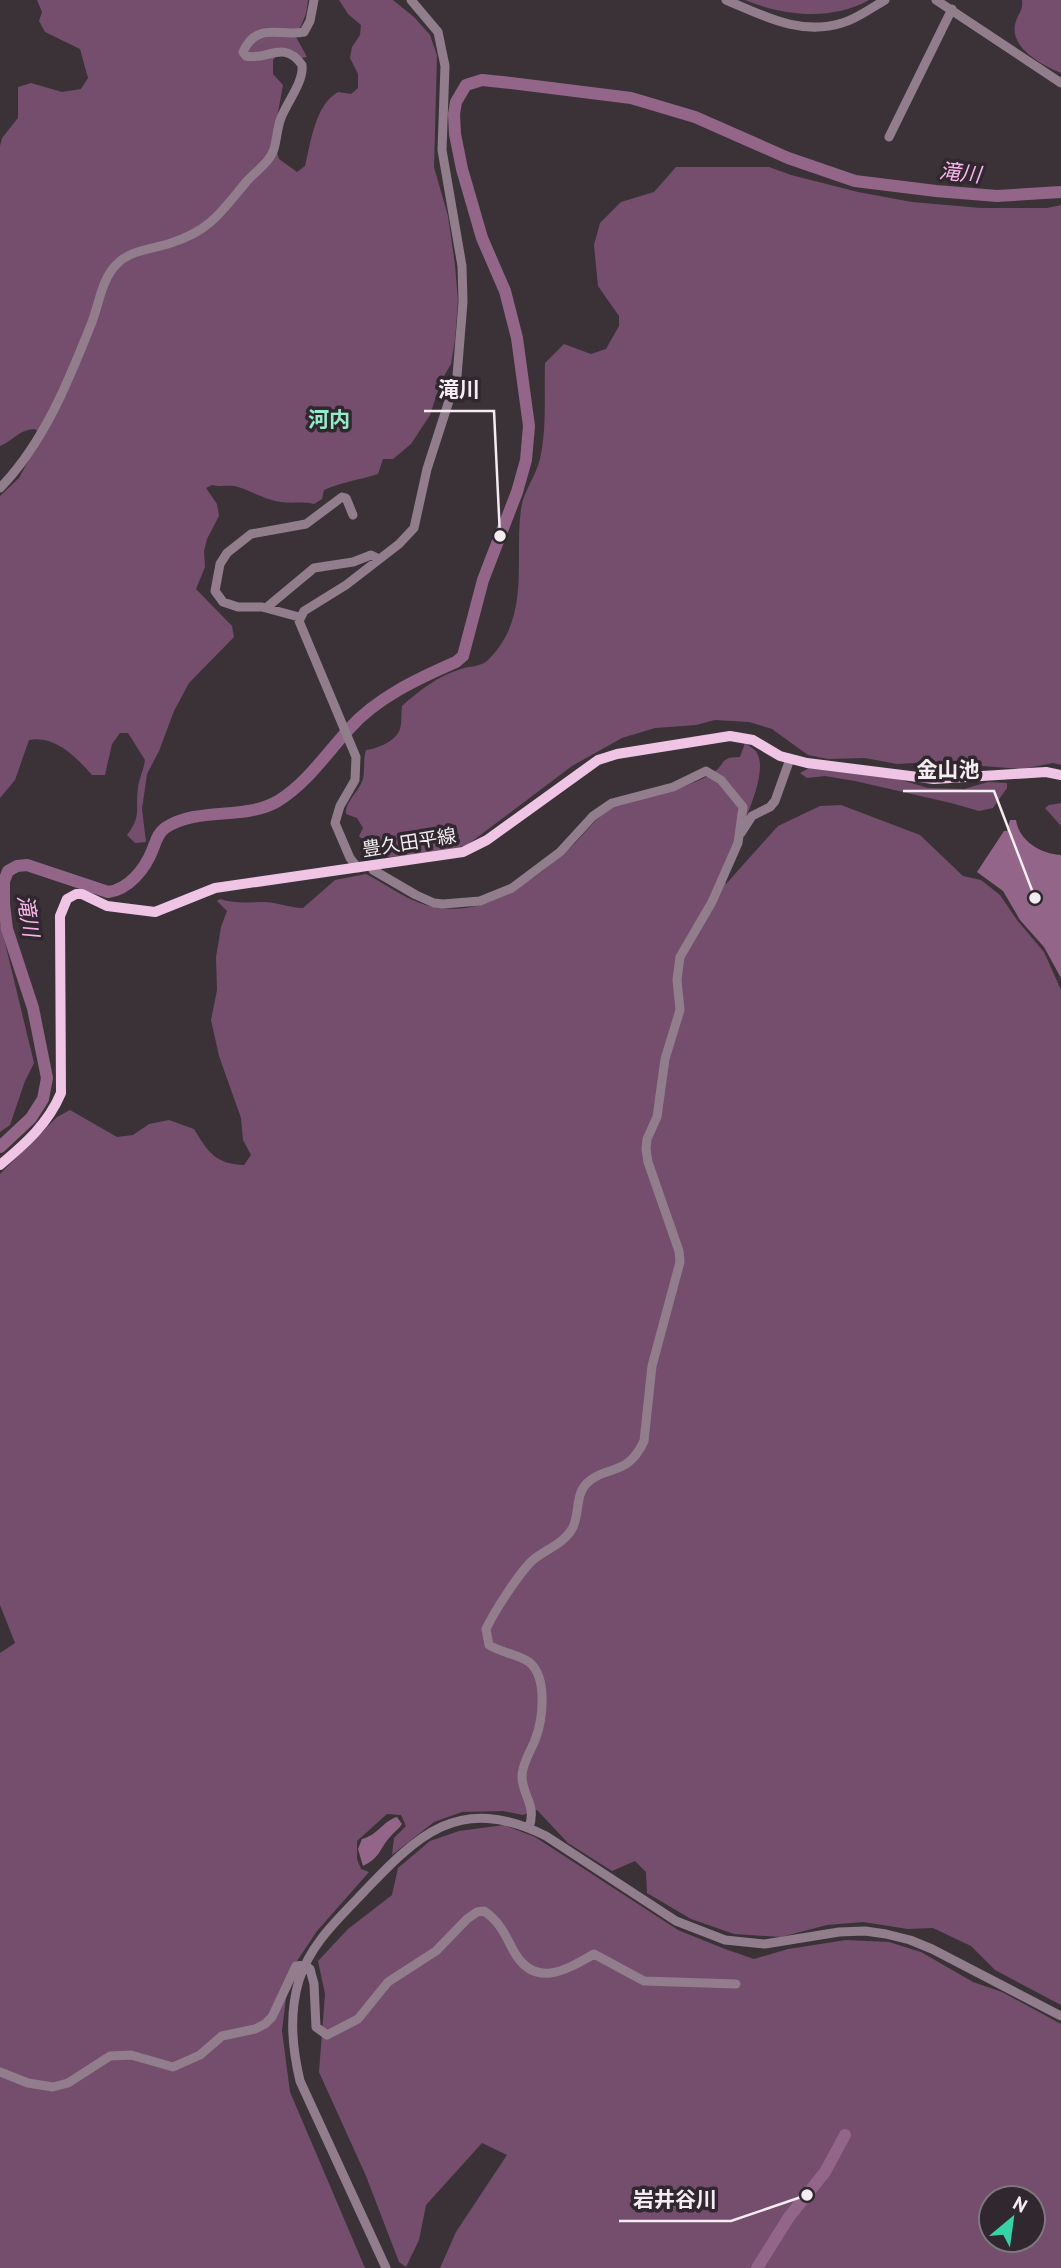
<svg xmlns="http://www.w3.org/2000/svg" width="1061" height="2268" viewBox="0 0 1061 2268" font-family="'PT Sans','Noto Sans JP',sans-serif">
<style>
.green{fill:#744e6c;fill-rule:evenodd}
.water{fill:#936589}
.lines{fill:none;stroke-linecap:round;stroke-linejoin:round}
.river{stroke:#936589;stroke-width:12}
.minor{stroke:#927d8d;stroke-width:9}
.major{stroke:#efc4e5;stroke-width:10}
.labels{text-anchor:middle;stroke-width:7;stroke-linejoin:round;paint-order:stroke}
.street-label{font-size:19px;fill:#f3edf1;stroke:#30282e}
.water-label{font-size:21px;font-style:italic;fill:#fbb5ec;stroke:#30282e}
.neighbourhood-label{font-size:21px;font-weight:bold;fill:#91eccb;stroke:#30282e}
.leader{fill:none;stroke:#f3edf1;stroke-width:2.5}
.callout-dot{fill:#f3edf1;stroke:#30282e;stroke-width:2.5}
.callout-label{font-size:21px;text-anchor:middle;font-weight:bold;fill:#f3edf1;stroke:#30282e;stroke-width:7;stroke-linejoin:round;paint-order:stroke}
</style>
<rect width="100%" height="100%" fill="#3b3238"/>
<path class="green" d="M37,0h271l-2,14 -10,23 11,20 -5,1 -9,-7 -10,-2 -10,11v14l10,11 -10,55 6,19 18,13 8,-6c6,-24 10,-61 33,-74l13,2 7,-6v-14l-8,-16 2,-11 8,-12 1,-10 -13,-11 -9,-14h54l22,18 15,17 7,20 -3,112 14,49 7,49 3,36 -3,39 -4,24 -10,17 -11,34 -19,29 -18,15h-10l-5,15c-19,6 -36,8 -54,16l-2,9 -8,5c-12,-3 -21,0 -33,-2 -16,-2 -35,-14 -47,-16 -8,-1 -13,1 -22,-1l-6,3 11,16 2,12 -12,23 -3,12 1,16 -9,22 36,37 2,11 -45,46 -15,28 -15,40 -12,23 -5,35 4,33 -11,1 -8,-8c15,-19 8,-26 11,-47 1,-9 6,-19 7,-28l-17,-27h-8l-8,11 -7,31h-13c-16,-18 -37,-40 -63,-35l-14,40 -15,18v-302l19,-18 23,-42 -7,-7c-18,1 -20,11 -35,17v-300l2,-8 16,-20v-31l13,-4 31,9 19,-3 7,-11 -8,-29 -35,-17 -6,-11 3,-9z
M745,0h124c-37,21 -86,16 -124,0z
M1022,0h39v73c-19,-8 -54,-26 -45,-52 3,-9 7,-10 6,-21z
M676,167h93l22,8 67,17 54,10 69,6h66l14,-3v560l-8,-2 -31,6 -91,-7 -34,2 -32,-6 -37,1 -20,-4 -36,-26 -23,-7 -34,-2 -19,5 -41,3 -33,10 -50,28 -105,79 -33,8 -44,4 -13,-4 -18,-17 4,-8 -6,-10 -11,-4c-1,-13 13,-22 17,-35 2,-10 0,-19 3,-29 11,-1 30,-9 34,-21 2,-6 1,-16 2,-23 18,-16 36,-30 59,-37 11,-4 20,-1 29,-11 41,-43 24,-97 31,-149 2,-17 15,-33 19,-50 7,-32 4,-64 5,-96l19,-19 27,10 15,-5 13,-23v-10l-21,-30 -4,-41 6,-22 21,-21 33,-10z
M745,743c4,3 10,6 12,10 14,24 -25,92 -35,117l4,14 52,-58 42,-20 21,-1 79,30 43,41 18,4 19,15 17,25 27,32 17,38v1015l-66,-35 -24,-24 -38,-18 -25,1 -45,-7 -36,3 -46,12 -47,-3 -43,-15 -44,-26 -1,-21 -11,-11 -23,10 -44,-28 -31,-33 -14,5 -20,-4 -41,1 -28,10 -42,33 2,-17 12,-12 -5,-11 -14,-1 -30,27v18l4,10 8,3 -52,59 -28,42 -7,58 8,61 75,176h-365v-615l15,-10 -15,-38v-431l57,-57 13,-7 47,27 16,-2 16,-11 20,-4 25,9c14,23 21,35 50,36l7,-10 -8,-15 -2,-22 -22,-62 -8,-36 6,-30 -1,-33 5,-30 6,-16 -10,-10 3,-2c16,5 28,3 44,3 13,0 25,6 39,6l32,-28 31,-6c14,7 28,17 42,24 63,31 118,-11 163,-51 14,-13 25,-31 42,-41 21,-11 50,-10 72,-20 10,-4 21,-8 29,-14 12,-8 5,-15 26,-15z
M809,768l89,11 30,9 36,1 24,-7 19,1v5l-14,20 -14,3 -28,-8 -96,-22 -30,-5 -18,2 -7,-5z
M1061,803v23l-16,-18 4,-3z
M0,922l34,141 -9,18 -15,44 -10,7z
M504,1825l31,12 143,93 47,19 29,10 34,-10 58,-9 43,2 32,10 52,30 29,10 59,32v244h-621l16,-36 51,-77 -25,-12 -56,62 -7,35 -13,27 -7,-5 -33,-86 -47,-104 6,-78 -7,-33 30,-32 44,-34 6,-27 32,-27 29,-10zM991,2198h42v42h-42z"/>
<path class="water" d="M1010,820h6c3,21 25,34 45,35v123l-17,-31 -24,-27 -17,-29 -26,-19 27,-41h3z
M397,1817l5,7c-3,5 -8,8 -12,13 -11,12 -8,19 -27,29l-5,-17 4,-10c16,-4 21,-18 35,-22z"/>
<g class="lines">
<path class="river" d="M0,1147l31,-29 12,-19 4,-21 -14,-70 -26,-79 -3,-25v-23l4,-10 9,-5 10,-1 81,27c20,-2 37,-23 44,-41 4,-9 5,-17 13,-23 33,-22 79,-7 113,-27 29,-18 48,-47 71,-72 27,-31 70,-51 107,-67l7,-6 20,-76 34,-88 9,-32 3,-34 -12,-88 -12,-47 -23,-53 -20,-69 -7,-35 -1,-20 2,-12 10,-17 16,-5 29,3 120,15 64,19 93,41 67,23 81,10 61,5 64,-4
M757,2268l32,-51 36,-45 20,-37"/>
<path class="minor" d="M726,0c38,16 74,36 116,23 15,-4 29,-15 43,-23
M936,0l125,83
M889,137l63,-128
M0,488c44,-45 69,-108 92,-166 7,-18 10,-44 25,-58 13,-14 36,-15 54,-21 40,-13 50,-31 76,-62 9,-10 23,-19 27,-32 3,-10 3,-21 7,-31 6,-16 23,-36 21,-53 -18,-26 -35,-4 -56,-9l-3,-4c14,-31 37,-15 61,-20l6,-11 4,-21
M266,608l48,-40 39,-6 18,-7 8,4
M299,617l-37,-10h-24l-15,-5 -8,-11 5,-27 7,-11 24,-19 55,-10 36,-27 4,1 7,17
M741,833l11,-17 18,-9 5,-6 15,-42
M371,866l2,4 43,25 18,8 9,1 37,-3 32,-13 48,-36 33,-36 19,-13 61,-16 33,-16 15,9 22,27 -5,36 -26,59 -32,55 -3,23 3,30 -15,49 -8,58 -10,22 -1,10 2,13 31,89 1,11 -28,104 -8,75c-17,37 -38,23 -58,43 -11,12 -6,31 -14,45 -8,14 -25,20 -38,30 -14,12 -40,53 -48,70l3,16c13,8 28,9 40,17 19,15 14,58 6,78 -4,11 -13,23 -13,36 0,20 15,28 7,52
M358,868l-8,-10 -15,-35 5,-17 15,-26 1,-23 -57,-136 5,-10 42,-26 53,-41 15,-16 13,-59 30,-93 6,-74 -1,-36 -20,-116 3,-84 -7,-34 -27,-32
M0,2072l28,11 25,4 15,-4 42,-27 21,-1 42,12 27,-12 22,-19 33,-7 10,-5 7,-7 24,-51 9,-1 5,4 4,15 2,43 11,8 31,-16 30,-37 48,-31 31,-32 10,-7 7,-1c15,10 21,23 29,39 21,39 52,21 81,4l50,27 92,3
M386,2268l-86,-187c-8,-34 -11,-67 -1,-101 11,-34 35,-57 59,-82 59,-62 99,-106 188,-62l130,85 49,19 40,4 74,-12 26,-1 21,3 24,6 22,9 129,67"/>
<path class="major" d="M0,1165c25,-21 48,-41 61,-72l-1,-177 7,-17 9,-5h6l25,12 48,6 60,-24 248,-36 24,-12 111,-80 19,-6 113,-18 23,4 27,16 27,7 127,16 112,-7 15,3"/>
</g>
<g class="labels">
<g class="street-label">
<text transform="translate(409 842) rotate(-9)" y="7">豊久田平線</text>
</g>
<g class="water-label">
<text transform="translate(960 173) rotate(6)" y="7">滝川</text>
<text transform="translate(28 916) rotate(81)" y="7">滝川</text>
</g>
<g class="neighbourhood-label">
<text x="329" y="427">河内</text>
</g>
</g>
<path class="leader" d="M500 536L494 411H424M1035 898L994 791H903M807 2195L731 2221H619"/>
<g class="callout-dot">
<circle cx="500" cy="536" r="7"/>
<circle cx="1035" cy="898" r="7"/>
<circle cx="807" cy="2195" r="7"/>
</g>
<g class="callout-label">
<text x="459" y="397">滝川</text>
<text x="948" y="777">金山池</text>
<text x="675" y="2207">岩井谷川</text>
</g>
<g transform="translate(1012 2219) rotate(29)"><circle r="33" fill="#30282e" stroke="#7e777c" stroke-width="2"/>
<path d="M0-5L12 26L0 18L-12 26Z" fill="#35d4a7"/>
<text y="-10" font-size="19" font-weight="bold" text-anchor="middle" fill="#f3edf1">N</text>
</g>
</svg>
